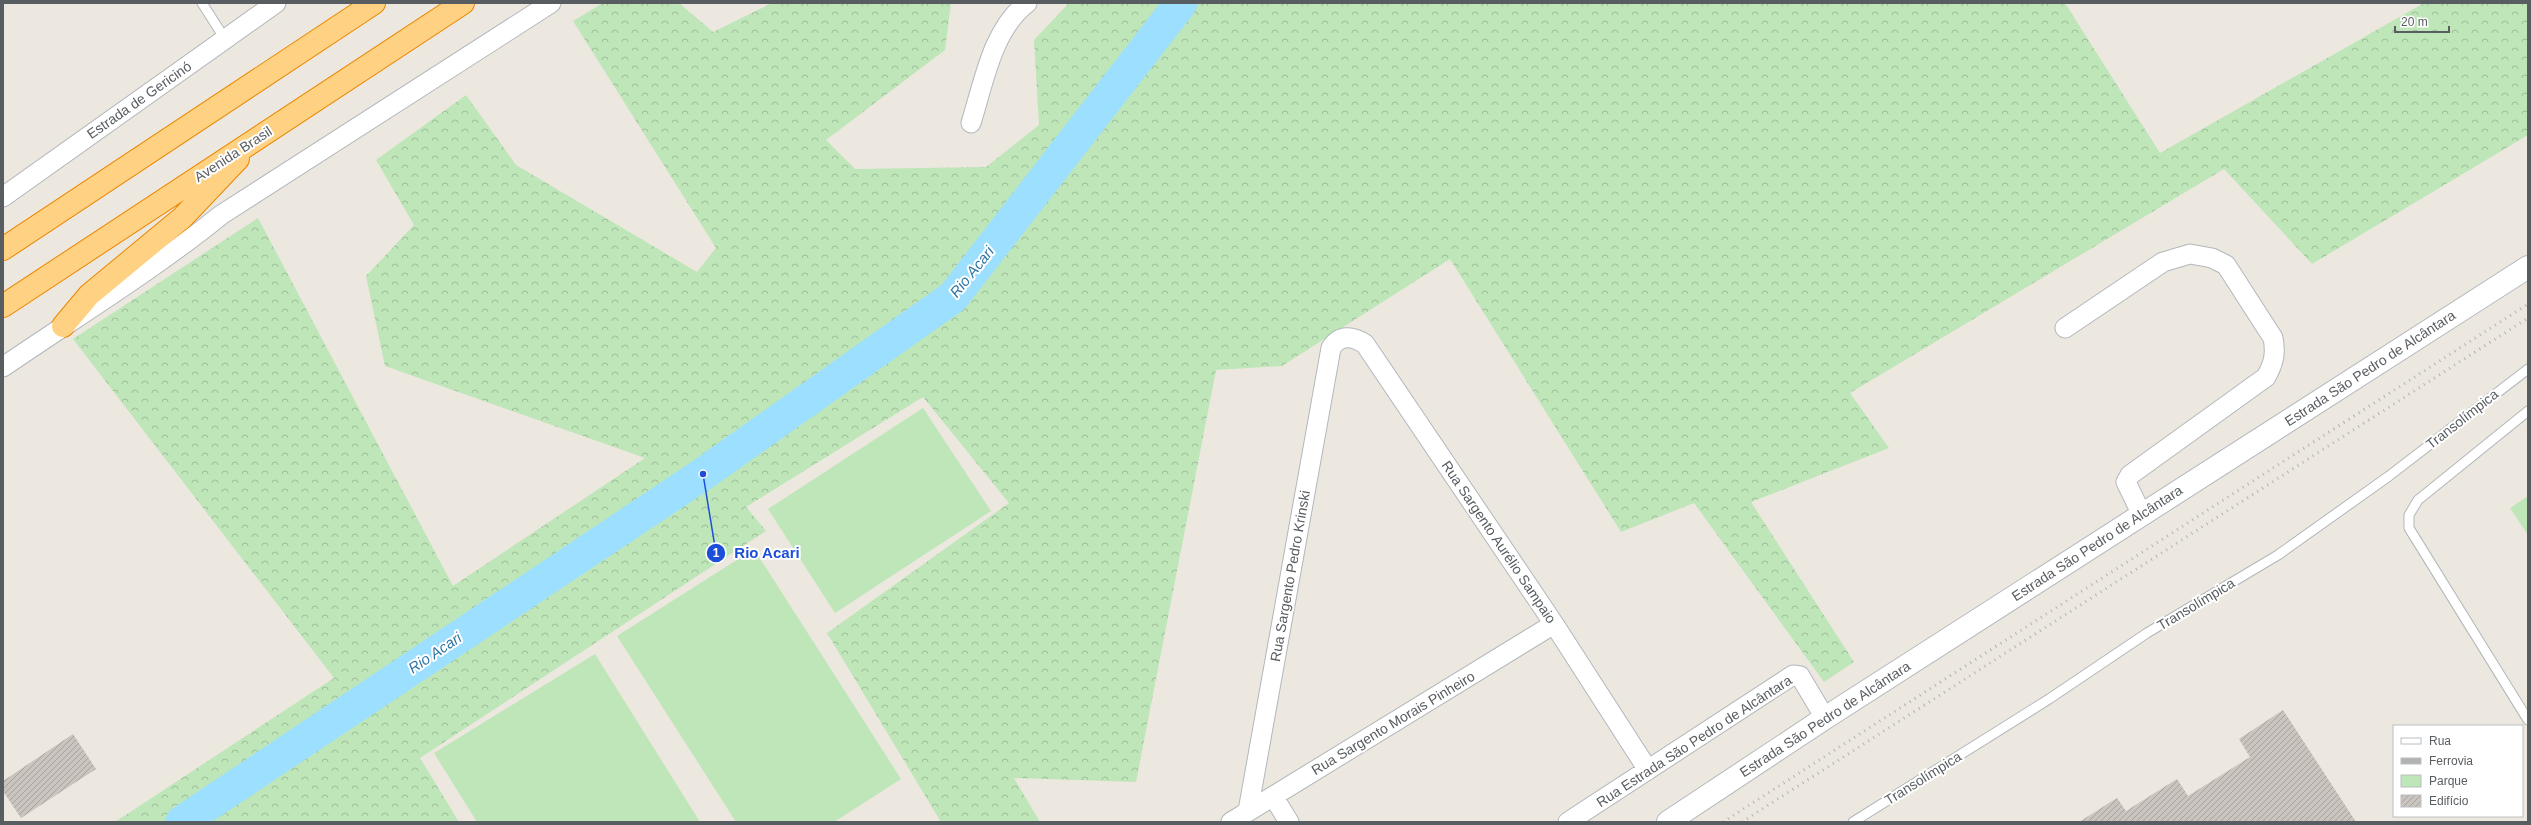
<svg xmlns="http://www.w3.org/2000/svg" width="2531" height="825" viewBox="0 0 2531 825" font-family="Helvetica,sans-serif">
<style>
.forest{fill:url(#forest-crowns)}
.green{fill:#bee6b8}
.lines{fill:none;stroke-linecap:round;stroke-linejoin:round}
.river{stroke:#9cdfff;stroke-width:33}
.building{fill:url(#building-hatch)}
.lane-casing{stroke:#b2b7bb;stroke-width:11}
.street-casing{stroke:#b2b7bb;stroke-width:21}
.secondary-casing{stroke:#b3b8bd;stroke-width:24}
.highway-casing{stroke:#eb8600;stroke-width:24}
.lane{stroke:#fff;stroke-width:9}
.street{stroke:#fff;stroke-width:19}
.secondary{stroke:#fff;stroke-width:22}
.highway{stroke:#ffd183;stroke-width:22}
.rail{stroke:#b1b2b2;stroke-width:3;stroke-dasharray:1 5;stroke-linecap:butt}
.labels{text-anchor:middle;stroke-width:4;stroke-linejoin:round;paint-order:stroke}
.street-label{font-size:14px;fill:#585d61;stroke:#fff}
.water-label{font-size:15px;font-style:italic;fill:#3077a4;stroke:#fff}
.leader{fill:none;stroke:#1d4ed8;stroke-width:1.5}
.callout-dot{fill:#1d4ed8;stroke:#fff;stroke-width:1.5}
.mark-label{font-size:12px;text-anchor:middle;font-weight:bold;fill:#fff}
.callout-label{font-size:15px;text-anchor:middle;font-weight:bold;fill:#1d4ed8;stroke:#fff;stroke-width:4;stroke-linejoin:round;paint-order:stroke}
</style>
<defs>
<pattern id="forest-crowns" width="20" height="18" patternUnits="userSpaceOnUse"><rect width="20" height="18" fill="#bee6b8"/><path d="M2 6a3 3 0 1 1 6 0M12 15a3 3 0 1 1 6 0" fill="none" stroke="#9dbe99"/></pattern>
<pattern id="building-hatch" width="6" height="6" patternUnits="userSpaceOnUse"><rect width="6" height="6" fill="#c9c5be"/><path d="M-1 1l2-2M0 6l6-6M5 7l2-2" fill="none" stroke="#a6a39e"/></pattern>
</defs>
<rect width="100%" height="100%" fill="#ece8df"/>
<path class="forest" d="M603,3h76l34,29 59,-29h179l-6,47 -119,90 29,29 131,-2 53,-42 -5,-85 35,-37h996l95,150 264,-150h104v132l-216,129 -88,-95 -374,224 39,55 -138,54 103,160 -30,20 -130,-179 -73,29 -171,-273 -168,107 -66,4 -80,412 -122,-4 26,44h-99l-114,-189 182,-130 -86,-106 -177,110 20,24 -346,227 39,64h-344l219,-144 -261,-339 185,-121 195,368 192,-128 -260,-92 -19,-90 48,-51 -38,-65 90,-65 50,70 181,107 19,-24 -143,-227z"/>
<path class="green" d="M923,408l68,103 -156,102 -67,-104z
M2528,496v39l-18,-27z
M754,549l147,230 -67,43h-98l-119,-186z
M595,654l105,168h-223l-43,-69z"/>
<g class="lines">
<path class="river" d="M182,822l521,-348 250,-177 228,-294"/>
</g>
<path class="building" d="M2283,710l73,112h-277l38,-24 9,13 51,-32 11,17 62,-39 -11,-18z
M73,734l23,35 -75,49 -18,-27v-10z"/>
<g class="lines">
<defs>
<path id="lane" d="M202,3l23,36
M2528,411l-110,89 -9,15v13l119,192
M1853,822l196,-123 98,-66 131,-78 111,-79 139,-107"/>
<path id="street" d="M971,123c13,-41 21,-93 56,-120
M3,197l273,-194
M2065,328l98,-66 27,-8 22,4 14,7 47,73c3,15 1,25 -7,39l-136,98 -4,7 16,33
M3,367c73,-50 149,-96 218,-152l330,-212
M1273,796l16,26
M1248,811l83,-463c9,-14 22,-12 34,-4l189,280 94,146
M1231,822l323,-198
M1568,822l225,-147 7,1 25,42"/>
<path id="secondary" d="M1668,822l157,-104 703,-451"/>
<path id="highway" d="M3,249l371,-246
M3,306l460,-303
M63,326l26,-31 93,-77 56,-59"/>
</defs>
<use href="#lane" class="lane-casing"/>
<use href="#street" class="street-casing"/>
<use href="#secondary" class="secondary-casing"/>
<use href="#highway" class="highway-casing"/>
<use href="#lane" class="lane"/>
<use href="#street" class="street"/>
<use href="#secondary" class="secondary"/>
<use href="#highway" class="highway"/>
<path class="rail" d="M1723,822l805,-518
M1742,822l786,-504"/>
</g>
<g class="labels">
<g class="street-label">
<text transform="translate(139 100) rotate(-35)" y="5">Estrada de Gericinó</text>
<text transform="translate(233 154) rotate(-33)" y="5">Avenida Brasil</text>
<text transform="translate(2370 368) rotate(-33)" y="5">Estrada São Pedro de Alcântara</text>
<text transform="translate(2462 419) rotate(-38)" y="5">Transolímpica</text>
<text transform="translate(1499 542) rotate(56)" y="5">Rua Sargento Aurélio Sampaio</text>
<text transform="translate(2097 543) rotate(-33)" y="5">Estrada São Pedro de Alcântara</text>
<text transform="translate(1290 576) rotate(-80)" y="5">Rua Sargento Pedro Krinski</text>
<text transform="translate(2196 604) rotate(-31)" y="5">Transolímpica</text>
<text transform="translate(1825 719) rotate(-33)" y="5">Estrada São Pedro de Alcântara</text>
<text transform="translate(1393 723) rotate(-31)" y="5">Rua Sargento Morais Pinheiro</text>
<text transform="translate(1694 741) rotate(-33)" y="5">Rua Estrada São Pedro de Alcântara</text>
<text transform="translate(1923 778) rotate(-32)" y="5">Transolímpica</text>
</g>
<g class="water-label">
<text transform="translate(972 272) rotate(-51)" y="5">Rio Acari</text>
<text transform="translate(435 653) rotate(-34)" y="5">Rio Acari</text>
</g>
</g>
<path class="leader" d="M703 474L716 553"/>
<g class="callout-dot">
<circle cx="703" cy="474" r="4"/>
<circle cx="716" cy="553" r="10"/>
</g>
<g class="mark-label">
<text x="716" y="557">1</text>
</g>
<g class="callout-label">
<text x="767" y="558">Rio Acari</text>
</g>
<rect width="2531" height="825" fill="none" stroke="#585d61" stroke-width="8"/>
<rect x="2393" y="725" width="130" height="92" fill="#ffffff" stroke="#bcbec0"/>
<rect x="2401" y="738" width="20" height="6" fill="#ffffff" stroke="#bcbec0"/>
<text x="2429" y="745" font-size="12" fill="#585d61">Rua</text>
<rect x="2401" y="758" width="20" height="6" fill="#b1b2b2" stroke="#bcbec0"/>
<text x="2429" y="765" font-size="12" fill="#585d61">Ferrovia</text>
<rect x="2401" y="775" width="20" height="12" fill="#bee6b8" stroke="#bcbec0"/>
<text x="2429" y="785" font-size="12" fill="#585d61">Parque</text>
<rect x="2401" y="795" width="20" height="12" fill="url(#building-hatch)" stroke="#bcbec0"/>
<text x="2429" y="805" font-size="12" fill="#585d61">Edifício</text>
<path d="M2395 26v6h54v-6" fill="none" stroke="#585d61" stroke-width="2"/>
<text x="2401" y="26" font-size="12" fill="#585d61" stroke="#ffffff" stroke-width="3" paint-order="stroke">20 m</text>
</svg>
